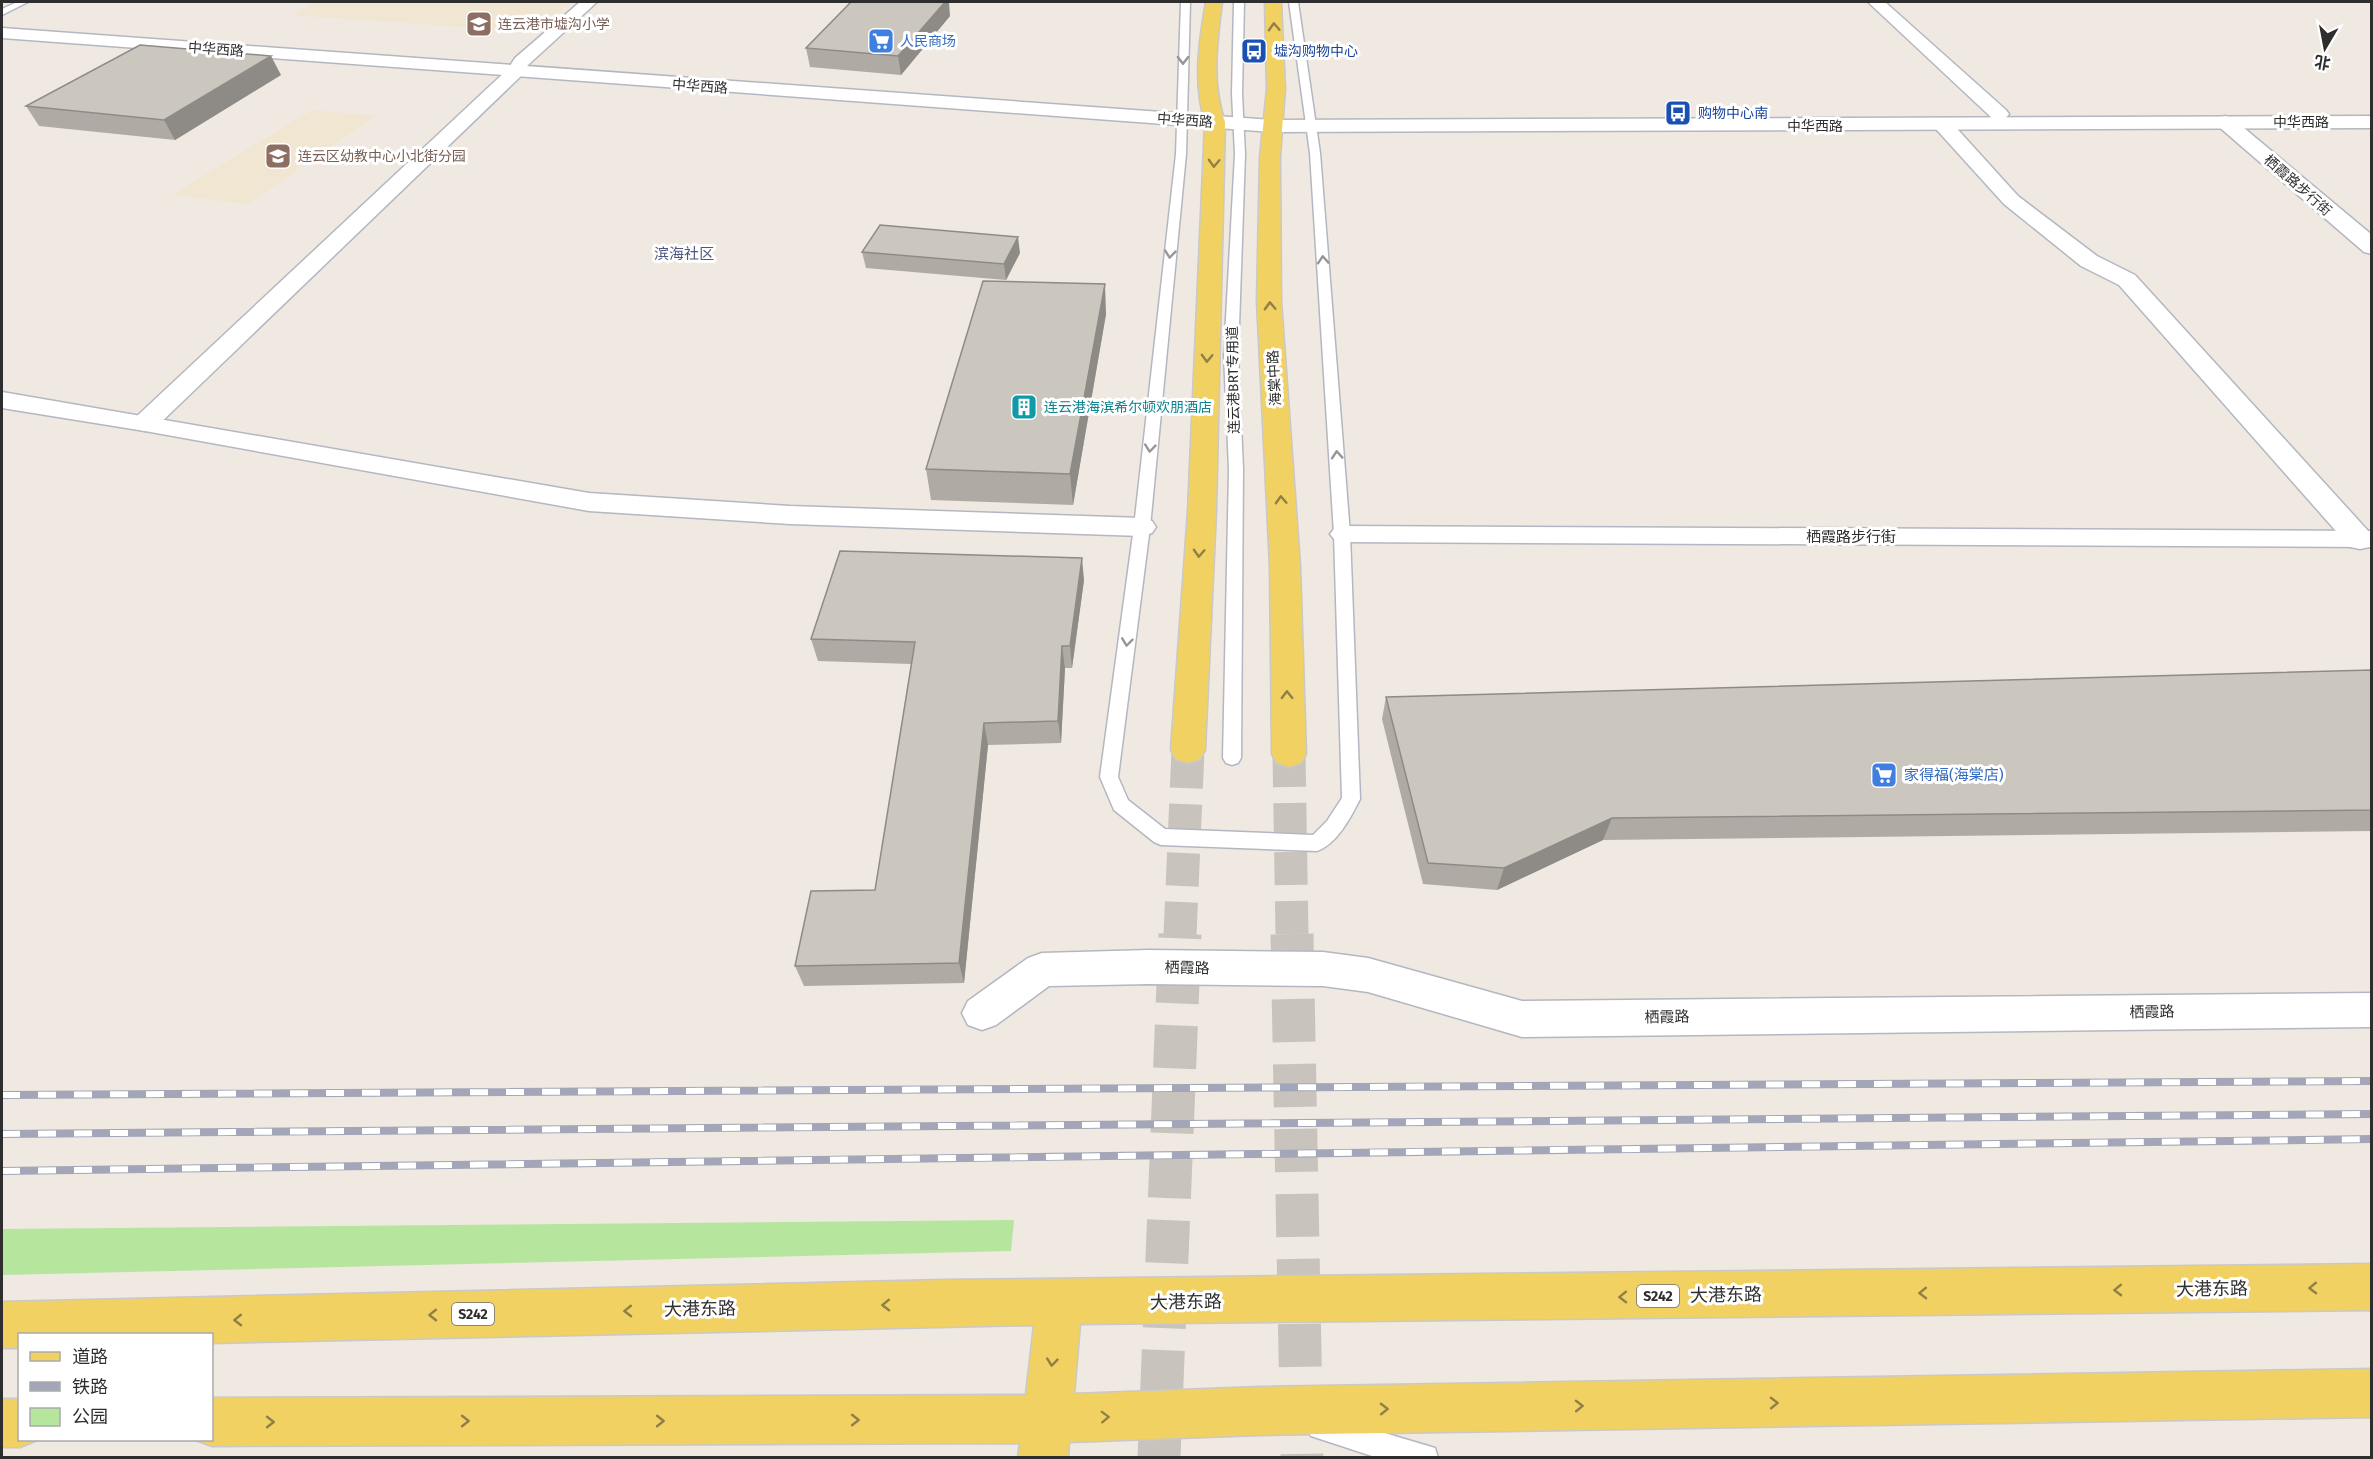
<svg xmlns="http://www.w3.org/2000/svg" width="2373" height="1459" viewBox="0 0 2373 1459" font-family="'Fira Sans','Noto Sans SC',sans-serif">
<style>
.education{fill:#f0e6d1}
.green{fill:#b6e59e}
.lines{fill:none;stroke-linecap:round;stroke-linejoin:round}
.primary-tunnel-far1{stroke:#c8c4bd;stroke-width:33;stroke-dasharray:33 16;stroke-linecap:butt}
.primary-tunnel{stroke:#c8c4bd;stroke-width:43;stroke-dasharray:43 22;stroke-linecap:butt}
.service-casing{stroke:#b4b7c1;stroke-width:3}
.pedestrian-casing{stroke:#b4b7c1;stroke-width:3}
.minor-casing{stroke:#b4b7c1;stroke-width:3}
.tertiary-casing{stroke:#b4b7c1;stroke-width:3}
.secondary-casing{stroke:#b4b7c1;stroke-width:3}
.primary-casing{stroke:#c9c9c9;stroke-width:3}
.service{fill:#fff;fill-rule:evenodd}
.pedestrian{fill:#fff;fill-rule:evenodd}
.minor{fill:#fff;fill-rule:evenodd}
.tertiary{fill:#fff;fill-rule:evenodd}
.secondary{fill:#fff;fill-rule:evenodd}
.primary{fill:#f2d163;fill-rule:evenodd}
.rail-casing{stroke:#a3a6b8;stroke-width:8}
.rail{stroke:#fff;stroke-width:6;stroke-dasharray:18;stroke-linecap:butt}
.wall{fill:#afaba4}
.shaded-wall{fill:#8e8b86}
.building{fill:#cbc7bf;stroke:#8e8b86;stroke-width:1.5}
.oneway{stroke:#908048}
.oneway2{stroke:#969696}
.labels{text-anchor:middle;stroke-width:6;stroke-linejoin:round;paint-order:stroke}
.far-education-label{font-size:14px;fill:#785e54;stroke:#fff;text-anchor:start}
.far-shop-label{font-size:14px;fill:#366cbe;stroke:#fff;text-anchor:start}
.far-street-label{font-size:14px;fill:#2e2e2e;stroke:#fff}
.far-transit-label{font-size:14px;fill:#164399;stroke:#fff;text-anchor:start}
.far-culture-label{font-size:14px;fill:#0d838f;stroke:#fff;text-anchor:start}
.shield{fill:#fff;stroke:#6d6d6d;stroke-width:1.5}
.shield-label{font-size:14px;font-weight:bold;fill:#2e2e2e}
.far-quarter-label{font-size:15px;fill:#4d5680;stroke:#fff}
.street-label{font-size:15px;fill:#2e2e2e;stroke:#fff}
.shop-label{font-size:15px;fill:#366cbe;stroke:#fff;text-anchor:start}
.near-street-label{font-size:18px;fill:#2e2e2e;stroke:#fff}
</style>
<rect width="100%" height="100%" fill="#efe9e1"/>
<path class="education" d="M315,2h257l-37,30 -243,-17z
M312,110l64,6 -129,88 -75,-9z"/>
<path class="green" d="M1014,1220l-3,31 -1009,24v-46z"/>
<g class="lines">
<path class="primary-tunnel-far1" d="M1289,754l3,181
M1180,935l8,-185"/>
<path class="primary-tunnel" d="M1292,934l10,524
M1159,1458l21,-524"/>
<defs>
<path id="service" d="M17,2h11l-26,13v-6z
M1181,2h9l-4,152 -36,373 -32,250 10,23 37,29 148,6 14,-14 15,-23 -8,-264 -24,-381 -21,-151h9l22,151 30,381 10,265c-9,18 -23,45 -43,52l-156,-6 -7,-3 -40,-32 -14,-33 34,-250 42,-373z
M1234,2h10l-2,92 3,60 -7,201 5,114 -2,289 -3,5 -6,2 -6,-2 -3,-5 6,-289 -5,-114 11,-201 -3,-60z
M1320,1414l105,31 10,3 3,10h-60l-67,-22 -4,-9 4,-9z"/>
<path id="pedestrian" d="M1342,526l1030,5v16l-1030,-5 -8,-3 -4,-5 4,-5z"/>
<path id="minor" d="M1868,2h17l121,108 3,4 -3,4h-14z
M2225,116l7,2 140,117v19l-8,-2 -146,-126 -3,-4 3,-4z
M1943,119l7,2 68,75 79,60 38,19 235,258v14l-10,2 -10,-2 -231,-262 -38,-19 -77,-62 -68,-75 -3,-4 3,-4z
M2,392l587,101 201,13 352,12 10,3 4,6 -4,6 -10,3 -352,-12 -201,-13 -444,-80 -143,-23z"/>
<path id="tertiary" d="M580,2h17l-69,63 -7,11 -367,353 -9,2 -9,-2 -4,-6 4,-6 372,-348 7,-11z
M1149,950l174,2 45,6 154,43 850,-8v34l-850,10 -154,-45 -45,-6 -174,-2 -100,2 -53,39 -14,5 -14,-5 -6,-12 6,-12 60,-43 14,-5z"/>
<path id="secondary" d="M2,28l1271,92 1099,-4v12l-1099,4 -1271,-94z"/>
<path id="primary" d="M1206,2h16c-5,40 -11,81 3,120l-9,389 -11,239 -5,9 -12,4 -12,-4 -5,-9 17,-239 17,-389c-12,-39 -6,-80 1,-120z
M1265,2h16l4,87 -5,68 1,144 19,265 6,188 -5,9 -12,4 -12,-4 -5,-9 -2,-188 -13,-265 3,-144 7,-68z
M2372,1264v46l-1292,14 -6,70 186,-7 1112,-18v48l-1112,18 -191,7 -1,16h-50l2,-15 -808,3 -16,-6h16v-42l814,-3 8,-70 -822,18v-9h-192v14h-18v-46l942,-22z
M2,1399h18v41h17l-17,7h-18z"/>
</defs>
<use href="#service" class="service-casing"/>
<use href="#pedestrian" class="pedestrian-casing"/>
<use href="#minor" class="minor-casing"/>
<use href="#tertiary" class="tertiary-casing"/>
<use href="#secondary" class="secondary-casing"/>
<use href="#primary" class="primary-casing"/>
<use href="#service" class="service"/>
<use href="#pedestrian" class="pedestrian"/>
<use href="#minor" class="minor"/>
<use href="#tertiary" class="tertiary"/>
<use href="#secondary" class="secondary"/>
<use href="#primary" class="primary"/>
<defs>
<path id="rail" d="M2,1095l2370,-14
M2,1134l2370,-20
M2,1171l2370,-32"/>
</defs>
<use href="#rail" class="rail-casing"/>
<use href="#rail" class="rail"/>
</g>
<path class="wall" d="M950,16l-49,59 -91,-8 -4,-19z
M281,75l-106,65 -136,-14 -13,-20z
M862,252l158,1 -14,27 -140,-12z
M1106,314l-33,191 -142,-5 -5,-31z
M1084,580l-12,88h-7l-4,75 -73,2 -24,238 -160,3 -9,-20 80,-76 36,-226 -93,-3 -7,-22z
M2372,670v161l-769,9 -106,50 -74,-6 -41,-165 4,-22z"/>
<path class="shaded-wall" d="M945,2h4l1,14 -49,59 -3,-19z
M271,56l10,19 -106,65 -11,-20z
M1018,237l2,16 -14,27 -2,-16z
M1105,284l1,30 -33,191 -3,-31z
M1082,558l2,22 -12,88 -2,-22z
M1062,646l3,22 -4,75 -3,-22z
M984,723l4,22 -24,238 -5,-20z
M1612,818l-9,22 -106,50 7,-22z"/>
<path class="building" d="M851,2h94l-47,54 -92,-8z
M140,45l131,11 -107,64 -138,-14z
M880,225l138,12 -14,27 -142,-12z
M983,281l122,3 -35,190 -144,-5z
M840,551l242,7 -12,88h-8l-4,75 -74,2 -25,240 -164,3 16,-75 64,-1 40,-248 -104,-3z
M2372,670v140l-760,8 -108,50 -76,-5 -42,-166z"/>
<defs><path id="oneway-chevron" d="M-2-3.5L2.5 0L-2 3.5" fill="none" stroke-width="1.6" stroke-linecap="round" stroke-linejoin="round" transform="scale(1.5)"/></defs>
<g class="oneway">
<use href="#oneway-chevron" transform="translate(1274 27) rotate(-92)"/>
<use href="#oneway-chevron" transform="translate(1214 163) rotate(92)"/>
<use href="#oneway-chevron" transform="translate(1270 306) rotate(-92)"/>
<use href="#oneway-chevron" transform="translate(1207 358) rotate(92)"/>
<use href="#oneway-chevron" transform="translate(1281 500) rotate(-93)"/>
<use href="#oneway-chevron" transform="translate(1199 553) rotate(93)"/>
<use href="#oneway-chevron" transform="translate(1287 695) rotate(-91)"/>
<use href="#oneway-chevron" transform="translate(2313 1288) rotate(179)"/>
<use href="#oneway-chevron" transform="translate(2118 1290) rotate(179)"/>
<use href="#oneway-chevron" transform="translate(1923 1293) rotate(179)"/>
<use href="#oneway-chevron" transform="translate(1623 1297) rotate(179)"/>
<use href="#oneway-chevron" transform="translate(886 1305) rotate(179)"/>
<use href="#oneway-chevron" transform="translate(628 1311) rotate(179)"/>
<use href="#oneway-chevron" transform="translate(433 1315) rotate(179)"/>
<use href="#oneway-chevron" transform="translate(238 1320) rotate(179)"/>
<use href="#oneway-chevron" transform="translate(1052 1362) rotate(96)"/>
<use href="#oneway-chevron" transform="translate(1774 1403) rotate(-1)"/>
<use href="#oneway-chevron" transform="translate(1579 1406) rotate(-1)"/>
<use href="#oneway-chevron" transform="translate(1384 1409) rotate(-1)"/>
<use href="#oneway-chevron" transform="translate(1105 1417) rotate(-2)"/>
<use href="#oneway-chevron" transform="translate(855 1420)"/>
<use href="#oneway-chevron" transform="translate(465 1421)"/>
<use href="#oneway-chevron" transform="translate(660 1421)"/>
<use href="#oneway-chevron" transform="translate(270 1422)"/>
</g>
<g class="oneway2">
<use href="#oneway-chevron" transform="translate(1183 60) rotate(91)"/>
<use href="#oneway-chevron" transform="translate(1170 254) rotate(96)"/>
<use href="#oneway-chevron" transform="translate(1323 260) rotate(-94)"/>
<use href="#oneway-chevron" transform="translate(1150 448) rotate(96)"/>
<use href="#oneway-chevron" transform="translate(1337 455) rotate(-94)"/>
<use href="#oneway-chevron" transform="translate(1127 642) rotate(97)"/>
</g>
<defs>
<symbol id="school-square" viewBox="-11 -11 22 22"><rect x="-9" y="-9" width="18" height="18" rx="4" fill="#8d6e63" stroke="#fff"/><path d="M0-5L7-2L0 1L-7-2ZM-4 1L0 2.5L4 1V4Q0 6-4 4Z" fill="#fff"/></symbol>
<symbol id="supermarket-square" viewBox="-11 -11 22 22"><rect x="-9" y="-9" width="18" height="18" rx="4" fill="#3f7fe0" stroke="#fff"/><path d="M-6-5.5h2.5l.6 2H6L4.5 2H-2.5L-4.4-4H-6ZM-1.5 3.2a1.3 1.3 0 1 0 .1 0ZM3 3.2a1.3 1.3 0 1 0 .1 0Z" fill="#fff"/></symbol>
<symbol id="bus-square" viewBox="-11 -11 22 22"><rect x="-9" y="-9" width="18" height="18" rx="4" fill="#1a4fb4" stroke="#fff"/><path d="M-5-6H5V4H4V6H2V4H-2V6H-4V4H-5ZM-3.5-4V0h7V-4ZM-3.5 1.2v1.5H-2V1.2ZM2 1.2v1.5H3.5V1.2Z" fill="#fff"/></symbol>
<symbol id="building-square" viewBox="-11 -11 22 22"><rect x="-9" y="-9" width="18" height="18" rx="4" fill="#0f9aa8" stroke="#fff"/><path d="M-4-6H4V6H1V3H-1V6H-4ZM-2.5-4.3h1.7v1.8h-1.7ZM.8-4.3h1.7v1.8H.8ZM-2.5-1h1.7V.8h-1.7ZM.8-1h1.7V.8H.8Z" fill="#fff"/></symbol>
</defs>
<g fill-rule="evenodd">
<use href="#school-square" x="464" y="9" width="30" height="30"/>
<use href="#supermarket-square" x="866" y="26" width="30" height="30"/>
<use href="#bus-square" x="1239" y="36" width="30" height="30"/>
<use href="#bus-square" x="1663" y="98" width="30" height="30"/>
<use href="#school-square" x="263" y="141" width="30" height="30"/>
<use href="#building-square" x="1009" y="392" width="30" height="30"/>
<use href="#supermarket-square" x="1869" y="760" width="30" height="30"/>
</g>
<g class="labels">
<g class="far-education-label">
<text x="498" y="29">连云港市墟沟小学</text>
<text x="298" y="161">连云区幼教中心小北街分园</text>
</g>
<g class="far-shop-label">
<text x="900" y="46">人民商场</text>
</g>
<g class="far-street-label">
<text transform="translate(216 49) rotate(4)" y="5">中华西路</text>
<text transform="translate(700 86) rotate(4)" y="5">中华西路</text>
<text transform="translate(1185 120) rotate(4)" y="5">中华西路</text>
<text x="2301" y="127">中华西路</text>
<text x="1815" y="131">中华西路</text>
<text transform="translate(2298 185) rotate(41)" y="5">栖霞路步行街</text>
<text transform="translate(1274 378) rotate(-93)" y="5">海棠中路</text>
<text transform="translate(1233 380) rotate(-91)" y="5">连云港BRT专用道</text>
</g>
<g class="far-transit-label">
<text x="1274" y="56">墟沟购物中心</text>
<text x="1698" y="118">购物中心南</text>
</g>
<g class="far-culture-label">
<text x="1044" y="412">连云港海滨希尔顿欢朋酒店</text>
</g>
<g class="shield">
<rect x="1637" y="1285" width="42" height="22" rx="4.5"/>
<rect x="452" y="1303" width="42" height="22" rx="4.5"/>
</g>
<g class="shield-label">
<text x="1658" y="1301">S242</text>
<text x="473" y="1319">S242</text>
</g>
<g class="far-quarter-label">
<text x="684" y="259">滨海社区</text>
</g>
<g class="street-label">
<text x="1851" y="542">栖霞路步行街</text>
<text transform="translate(1187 968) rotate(1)" y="5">栖霞路</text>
<text transform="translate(2152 1012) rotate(-1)" y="5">栖霞路</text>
<text transform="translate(1667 1017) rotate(-1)" y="5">栖霞路</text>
</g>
<g class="shop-label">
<text x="1904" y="780">家得福(海棠店)</text>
</g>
<g class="near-street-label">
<text transform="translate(2212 1289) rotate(-1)" y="6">大港东路</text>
<text transform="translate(1726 1295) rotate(-1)" y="6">大港东路</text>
<text transform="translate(1186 1302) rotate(-1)" y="6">大港东路</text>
<text transform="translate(700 1309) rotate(-1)" y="6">大港东路</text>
</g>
</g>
<rect width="2373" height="1459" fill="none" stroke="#2e2e2e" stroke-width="6"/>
<rect x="18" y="1333" width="195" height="108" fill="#ffffff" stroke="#ababab" stroke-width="1.5"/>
<rect x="30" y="1352" width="30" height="9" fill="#f2d163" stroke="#ababab" stroke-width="1.5"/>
<text x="72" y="1363" font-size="18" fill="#2e2e2e">道路</text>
<rect x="30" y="1382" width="30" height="9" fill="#a3a6b8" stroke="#ababab" stroke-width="1.5"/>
<text x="72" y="1393" font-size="18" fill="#2e2e2e">铁路</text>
<rect x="30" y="1408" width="30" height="18" fill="#b6e59e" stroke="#ababab" stroke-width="1.5"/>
<text x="72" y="1423" font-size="18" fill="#2e2e2e">公园</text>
<g transform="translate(2325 48) rotate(190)" stroke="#ffffff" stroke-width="4.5" paint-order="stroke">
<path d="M0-4.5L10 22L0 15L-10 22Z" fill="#2e2e2e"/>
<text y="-9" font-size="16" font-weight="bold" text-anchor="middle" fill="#2e2e2e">北</text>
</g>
</svg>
